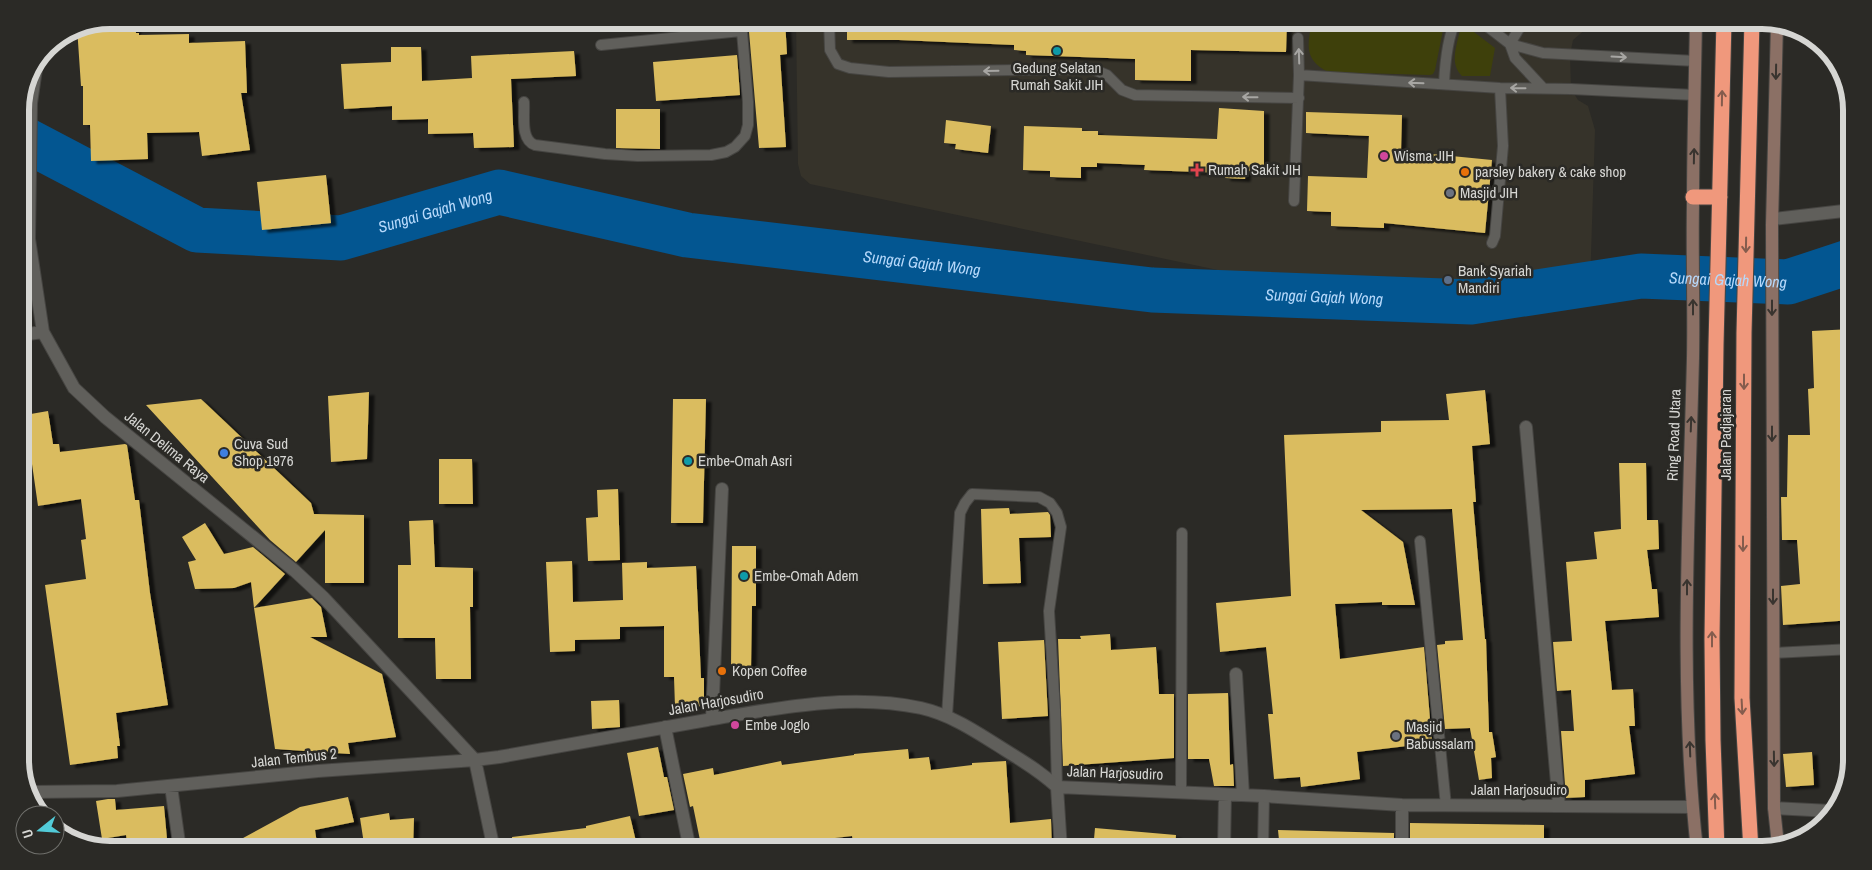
<svg xmlns="http://www.w3.org/2000/svg" width="1872" height="870" viewBox="0 0 1872 870" font-family="'Archivo Narrow',sans-serif">
<style>
.built{fill:#36332a}
.green{fill:#3e400b}
.lines{fill:none;stroke-linecap:round;stroke-linejoin:round}
.river{stroke:#035691;stroke-width:45}
.building{fill:#dabc5e;filter:url(#shadow)}
.lane-casing{stroke:#464542;stroke-width:12}
.street-casing{stroke:#464542;stroke-width:14}
.secondary-casing{stroke:#464542;stroke-width:14}
.highway-casing{stroke:#464542;stroke-width:17}
.lane{stroke:#605f5b;stroke-width:10}
.street{stroke:#605f5b;stroke-width:12}
.secondary{stroke:#8b7065;stroke-width:12}
.highway{stroke:#f0987c;stroke-width:15}
.oneway{stroke:#a7a6a3}
.oneway2{stroke:#39342f}
.oneway3{stroke:#845c4d}
.culture-dot{fill:#0f9aa8;stroke:#2b2a26;stroke-width:2}
.hotel-dot{fill:#d1479c;stroke:#2b2a26;stroke-width:2}
.health-dot{fill:#e0444e;stroke:#2b2a26;stroke-width:2}
.food-dot{fill:#e8710a;stroke:#2b2a26;stroke-width:2}
.worship-dot{fill:#6b7280;stroke:#2b2a26;stroke-width:2}
.service-dot{fill:#5c6f8a;stroke:#2b2a26;stroke-width:2}
.shop-dot{fill:#3f7fe0;stroke:#2b2a26;stroke-width:2}
.labels{text-anchor:middle;stroke-width:5;stroke-linejoin:round;paint-order:stroke}
.poi-label{font-size:15px;fill:#d6d6d3;stroke:#2b2a26;text-anchor:start}
.street-label{font-size:15px;fill:#d6d6d3;stroke:#2b2a26}
.water-label{font-size:16px;font-style:italic;fill:#b7d9fb;stroke:#2b2a26}
.rim{fill:none;stroke:#d6d6d3;stroke-width:6}
</style>
<defs>
<filter id="shadow"><feDropShadow dx="5.5" dy="3" stdDeviation="1" flood-color="#0009"/></filter>
</defs>
<rect width="100%" height="100%" fill="#2b2a26"/>
<path class="built" d="M796,20h791v8l-14,12 -3,15 1,34 7,11 10,6 7,24 -5,156 -149,31 -631,-133 -9,-8 -3,-12z"/>
<path class="green" d="M1312,20h133l-10,50 -2,4 -3,1 -102,-3c-25,-13 -20,-28 -16,-52z
M1466,26l29,22 -5,28h-28c-13,-13 -5,-30 -2,-46z"/>
<g class="lines">
<path class="river" id="s1" d="M20,137l177,93 144,8 158,-46 188,43 465,55 319,12 170,-26 147,6 64,-21"/>
</g>
<path class="building" d="M110,20h24l2,13h3v2l50,-1v9l56,-2 2,52h-6l9,57 -48,6 -3,-24 -52,1 1,26 -57,2 -1,-36h-7v-39h-2l-4,-59z
M748,20h37l2,34 -7,1 6,92 -27,1z
M847,20h440l-1,32 -95,-2v31l-56,-1v-21l-109,-4v-4l-12,-1v-5l-115,-5h-52z
M391,47h30l1,34 50,-3 -1,-22 103,-5 2,25 -65,3 3,68 -40,1 -1,-15 -45,1v-15l-36,1v-14l-48,3 -3,-45 50,-2z
M737,55l3,40 -84,6 -3,-39z
M1219,108l45,3v61l-18,-1 -1,8 -20,-1v-5l-81,-3 1,-5 -48,-2v4h-16v11l-31,-1v-6l-27,-1 1,-44 58,2v3h16v4l119,4z
M616,109h44v40l-44,-1z
M1306,112l96,3 -1,36 91,9 -7,73 -101,-10v5l-53,-2v-14l-24,-1 1,-35 59,2 2,-42 -63,-3z
M946,120l45,6 -3,27 -33,-4 1,-5 -12,-1z
M326,175l5,48 -69,7 -5,-48z
M1852,329v291l-69,5 -2,-39 19,-2 -3,-44h-15l-1,-43h6l1,-62h22l-2,-46 6,-1 -2,-57z
M1485,390l5,54 -18,2 4,56h-3l12,137h1l3,93h3l4,25 -5,1 1,20 -13,2 -9,-52 -25,1 -8,-84 8,-1v-3l18,-1 -11,-131 -91,1 42,32 12,63h-33v-3l-47,2 5,55 84,-12 8,96 -75,9 3,27 -59,8 -1,-10 -26,2 -6,-65h5l-7,-67 -46,5 -4,-49 75,-7 -7,-161 97,-3v-11l68,-1 -3,-26z
M369,392l-2,67 -36,3 -3,-66z
M201,399l110,104 3,11 50,1v68h-39v-53l-29,32 -26,-22 -124,-135z
M673,399h33l-3,124h-32z
M48,411l5,33h6l1,8 65,-8 2,1 8,55h4l11,93 18,112 -52,8 4,33h-3l1,12 -48,7 -25,-180 41,-6 -5,-39 5,-1 -5,-40 -43,7 -13,-91z
M439,459h33l1,45h-34z
M1619,463h27l1,57h11l1,29 -12,1 5,39h5l2,28 -54,4 7,69 21,-1 2,37h-6l6,48 -50,6v17l-19,1 -5,-67h13l-3,-41 -14,1 -4,-49 19,-1 -6,-79 31,-3 -3,-27 27,-3z
M618,489l2,71 -32,1 -2,-43 12,-1 -1,-27z
M1009,508l1,6 38,-2 2,3 1,22 -32,1 2,45 -38,1 -2,-75z
M433,520l2,47 38,1v39h-3l1,72h-35l-1,-41h-37v-73h13l-2,-44z
M205,523l19,31 29,-7 32,27 -31,34 -3,-26 -17,6 -39,1 -7,-27 8,-2 -14,-23z
M732,546h24v60h-4l-1,63 -20,-1z
M572,561l1,41 50,-2 -1,-37 25,-1v6l49,-2 5,112h3v28l-29,1 -1,-30h-10v-51l-44,1v12l-45,1v11l-25,1 -4,-90z
M312,598l9,9 6,30h-17l72,37 14,63 -48,6 2,11 -75,-5 -21,-141z
M1110,634l1,16 45,-3 3,47h15v64l-111,8 -5,-127h23l-1,-3z
M1044,640l4,76 -46,3 -4,-77z
M1228,693l2,72 3,-1 1,22h-20l-5,-27h-21v-65z
M619,700l1,27 -28,2 -1,-28z
M658,747l6,30h3l7,33 -35,6 -12,-63z
M908,749l1,10 20,-2 2,13 41,-5v-2l34,-2 4,62 41,-4 1,31h-197l-3,-14 -51,6 -34,8h-65l-9,-44 -3,1 -7,-33 30,-6 1,7 67,-14 1,4 72,-10v-1z
M1812,752l2,33 -28,2 -3,-33z
M348,797l6,25 -39,8 3,20h-97l79,-43z
M108,799h7l1,11 48,-4 4,44h-40l-2,-15 -24,4 -6,-38z
M389,813l1,7 24,-2 -1,32h-19v-11l-30,5 -4,-26z
M630,816l8,34h-125l-1,-13 74,-9v-2z
M1410,823l134,2v25h-134z
M1095,828l81,7 -1,15h-82z
M1278,830l116,3v17h-114z"/>
<g class="lines">
<defs>
<path id="lane" d="M829,20l1,30 8,14 12,4 39,4 203,-3 15,6 15,15 13,5 164,3
M1479,20l31,24 33,9 153,8
M1524,20l-14,24 5,14 28,30
M601,45l140,-14
M1299,75l201,13 71,1 124,6
M1444,84c1,-21 3,-46 12,-64
M524,102c1,13 -4,38 11,43l70,9 33,2 73,-1 15,-3 9,-5 10,-11 3,-11v-23l-7,-82
M1294,201l5,-126 -1,-37
M1492,243l3,-7 8,-90 -3,-58
M1420,541l26,265
M1773,653l79,-4
M947,716l13,-203 5,-10 7,-9 67,3 11,6 7,10 4,14 -12,84 6,99 2,77
M1181,792l1,-259
M1263,850l1,-54"/>
<path id="street" d="M36,69l-5,34 -2,136 14,93 31,56 31,29 190,154 29,27 151,162
M1773,219l79,-9
M20,335l23,-3
M1526,427l33,379
M1236,674l7,121
M712,719l10,-230
M665,727l25,123
M475,760l19,90
M171,786l9,64
M1057,787l4,63
M29,792l88,-1 201,-20 157,-11 24,-3c70,-12 139,-25 208,-37 70,-12 143,-27 214,-12 31,7 57,25 84,42 19,12 35,21 52,37l207,9 138,9 290,2
M1402,805v45
M1774,808l57,3
M1224,850l1,-55"/>
<path id="secondary" d="M1696,20c-1,61 -3,122 -3,184 -1,51 1,103 0,154 -4,164 -14,329 4,492
M1777,23l-5,202 2,583 4,37"/>
<path id="highway" d="M1693,197h27
M1717,850l-4,-110 -1,-101 4,-294 8,-325
M1751,850l-9,-152 2,-365 8,-313"/>
</defs>
<use href="#lane" class="lane-casing"/>
<use href="#street" class="street-casing"/>
<use href="#secondary" class="secondary-casing"/>
<use href="#highway" class="highway-casing"/>
<use href="#lane" class="lane"/>
<use href="#street" class="street"/>
<use href="#secondary" class="secondary"/>
<use href="#highway" class="highway"/>
</g>
<defs><path id="oneway-shaft" d="M-6 0H5M1.5-3L5.5 0L1.5 3" fill="none" stroke-width="1.6" stroke-linecap="round" stroke-linejoin="round" transform="scale(1.25)"/></defs>
<g class="oneway">
<use href="#oneway-shaft" transform="translate(1299 56) rotate(-92)"/>
<use href="#oneway-shaft" transform="translate(1619 57) rotate(3)"/>
<use href="#oneway-shaft" transform="translate(991 71) rotate(179)"/>
<use href="#oneway-shaft" transform="translate(1416 83) rotate(-178)"/>
<use href="#oneway-shaft" transform="translate(1518 88) rotate(-179)"/>
<use href="#oneway-shaft" transform="translate(1250 97) rotate(-179)"/>
</g>
<g class="oneway2">
<use href="#oneway-shaft" transform="translate(1776 72) rotate(91)"/>
<use href="#oneway-shaft" transform="translate(1694 156) rotate(-89)"/>
<use href="#oneway-shaft" transform="translate(1693 307) rotate(-90)"/>
<use href="#oneway-shaft" transform="translate(1772 308) rotate(90)"/>
<use href="#oneway-shaft" transform="translate(1691 424) rotate(-88)"/>
<use href="#oneway-shaft" transform="translate(1772 434) rotate(90)"/>
<use href="#oneway-shaft" transform="translate(1687 587) rotate(-90)"/>
<use href="#oneway-shaft" transform="translate(1773 597) rotate(90)"/>
<use href="#oneway-shaft" transform="translate(1690 749) rotate(-92)"/>
<use href="#oneway-shaft" transform="translate(1774 759) rotate(89)"/>
</g>
<g class="oneway3">
<use href="#oneway-shaft" transform="translate(1722 98) rotate(-89)"/>
<use href="#oneway-shaft" transform="translate(1746 245) rotate(91)"/>
<use href="#oneway-shaft" transform="translate(1744 382) rotate(90)"/>
<use href="#oneway-shaft" transform="translate(1743 544) rotate(90)"/>
<use href="#oneway-shaft" transform="translate(1712 639) rotate(-90)"/>
<use href="#oneway-shaft" transform="translate(1742 707) rotate(87)"/>
<use href="#oneway-shaft" transform="translate(1715 801) rotate(-92)"/>
</g>
<g class="culture-dot">
<circle cx="1057" cy="51" r="5"/>
<circle cx="688" cy="461" r="5"/>
<circle cx="744" cy="576" r="5"/>
</g>
<g class="hotel-dot">
<circle cx="1384" cy="156" r="5"/>
<circle cx="735" cy="725" r="5"/>
</g>
<path class="health-dot" d="M1194.5 162.5h5v5h5v5h-5v5h-5v-5h-5v-5h5z"/>
<g class="food-dot">
<circle cx="1465" cy="172" r="5"/>
<circle cx="722" cy="671" r="5"/>
</g>
<g class="worship-dot">
<circle cx="1450" cy="193" r="5"/>
<circle cx="1396" cy="736" r="5"/>
</g>
<circle class="service-dot" cx="1448" cy="280" r="5"/>
<circle class="shop-dot" cx="224" cy="453" r="5"/>
<g class="labels">
<g class="poi-label">
<text x="1057" y="73" text-anchor="middle">Gedung Selatan<tspan x="1057" dy="17">Rumah Sakit JIH</tspan></text>
<text x="1394" y="161">Wisma JIH</text>
<text x="1208" y="175">Rumah Sakit JIH</text>
<text x="1475" y="177">parsley bakery &amp; cake shop</text>
<text x="1460" y="198">Masjid JIH</text>
<text x="1458" y="276">Bank Syariah<tspan x="1458" dy="17">Mandiri</tspan></text>
<text x="234" y="449">Cuva Sud<tspan x="234" dy="17">Shop 1976</tspan></text>
<text x="698" y="466">Embe-Omah Asri</text>
<text x="754" y="581">Embe-Omah Adem</text>
<text x="732" y="676">Kopen Coffee</text>
<text x="745" y="730">Embe Joglo</text>
<text x="1406" y="732">Masjid<tspan x="1406" dy="17">Babussalam</tspan></text>
</g>
<g class="street-label">
<text transform="translate(1674 435) rotate(-88)" y="5">Ring Road Utara</text>
<text transform="translate(1726 435) rotate(-90)" y="5">Jalan Padjajaran</text>
<text transform="translate(167 447) rotate(39)" y="5">Jalan Delima Raya</text>
<text transform="translate(716 702) rotate(-10)" y="5">Jalan Harjosudiro</text>
<text transform="translate(294 758) rotate(-6)" y="5">Jalan Tembus 2</text>
<text transform="translate(1115 773) rotate(2)" y="5">Jalan Harjosudiro</text>
<text x="1519" y="795">Jalan Harjosudiro</text>
</g>
<g class="water-label">
<text dy="6" stroke="none"><textPath href="#s1" startOffset="442">Sungai Gajah Wong</textPath></text>
<text dy="6" stroke="none"><textPath href="#s1" startOffset="938">Sungai Gajah Wong</textPath></text>
<text dy="6" stroke="none"><textPath href="#s1" startOffset="1748">Sungai Gajah Wong</textPath></text>
<text dy="6" stroke="none"><textPath href="#s1" startOffset="1342">Sungai Gajah Wong</textPath></text>
</g>
</g>
<path d="M0 0H1872V870H0ZM110 29H1762A81 81 0 0 1 1843 110V760A81 81 0 0 1 1762 841H110A81 81 0 0 1 29 760V110A81 81 0 0 1 110 29Z" fill="#2b2a26" fill-rule="evenodd"/>
<path class="rim" d="M110 29H1762A81 81 0 0 1 1843 110V760A81 81 0 0 1 1762 841H110A81 81 0 0 1 29 760V110A81 81 0 0 1 110 29Z"/>
<g transform="translate(40 830) rotate(253)"><circle r="24" fill="#2b2a26" stroke="#6f6f6b"/>
<path d="M0-4L9 19L0 12L-9 19Z" fill="#52cbd8"/>
<text y="-8" font-size="14" font-weight="bold" text-anchor="middle" fill="#d6d6d3">U</text>
</g>
</svg>
